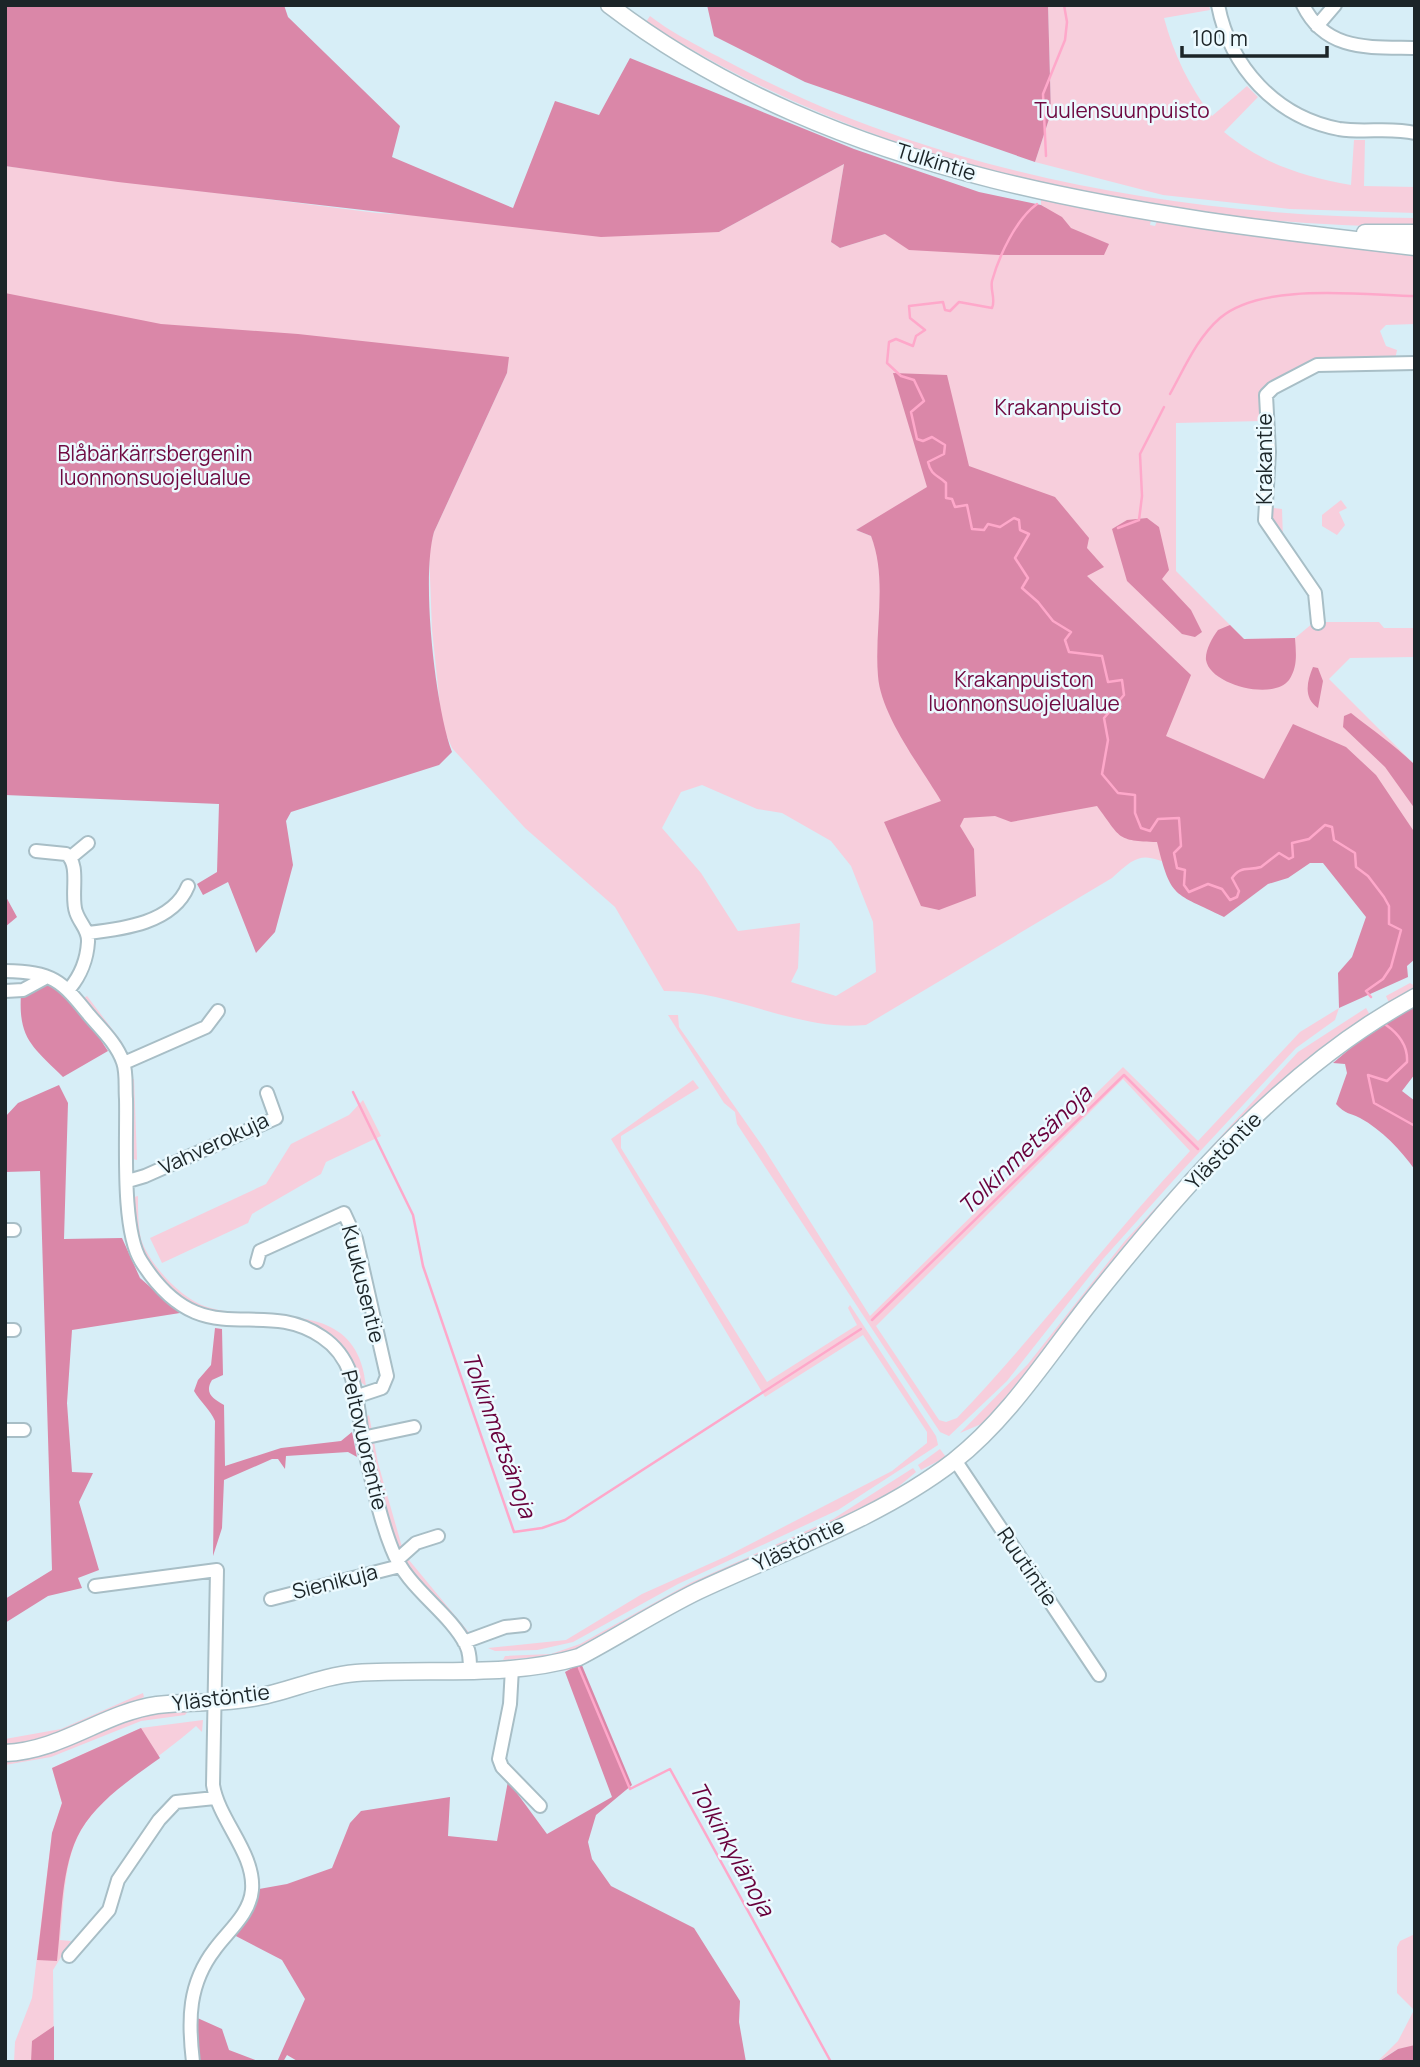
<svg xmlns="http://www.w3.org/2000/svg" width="1420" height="2067" viewBox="0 0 1420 2067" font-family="Manrope,sans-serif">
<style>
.green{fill:#f7cedc;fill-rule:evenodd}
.forest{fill:#da87a8}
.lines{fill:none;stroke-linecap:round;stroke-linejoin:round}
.stream{stroke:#fea8ca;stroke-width:2.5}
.minor-casing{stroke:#a8bec6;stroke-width:16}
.major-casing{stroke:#a8bec6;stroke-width:19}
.minor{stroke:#fff;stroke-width:12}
.major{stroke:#fff;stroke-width:16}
.labels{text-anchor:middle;stroke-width:5;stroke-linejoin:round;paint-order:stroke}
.park-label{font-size:21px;fill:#6f0941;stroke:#ecfaff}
.street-label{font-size:21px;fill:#1c2528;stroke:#ecfaff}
.water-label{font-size:23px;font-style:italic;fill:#69013c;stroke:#ecfaff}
</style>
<rect width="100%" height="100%" fill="#d7eef7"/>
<path class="green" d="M1048,5h161l1,5 -46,8c10,37 25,68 48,98l35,-30 11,11 -34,35c39,32 78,44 127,53l3,-45h11l-1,46 51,1v26l-125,-4 -127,-14 -128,-33 16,-49z
M650,16c24,19 64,38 92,53 203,106 446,148 673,149v9c-267,-2 -541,-60 -769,-205z
M844,164l-13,78 9,6 45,-14 160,-27 -4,-2v-7l110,22 -1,5 5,1 2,-5 258,31v72l-29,1 -6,6 6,15 11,4 -2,9 -76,1 -55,28 -2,33 -86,2v148l68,68 51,-1 18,-15 7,-1h59l5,6h31v29l-65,1 -21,21 86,86v189l-61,-93 -178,6c-33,-14 -37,-14 -64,11l-246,147c-69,7 -133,-35 -202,-34l-49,-84 -90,-79 -73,-80 -10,-23 -10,-95 -3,-79 5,-19 73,-159 1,-16 -70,53 -433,-116v-128l372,47 342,19zM876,519l2,34 -7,-17 -15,-6zM702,785l55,24 25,4 49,28 20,25 22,56 3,50 -40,24 -45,-14 7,-14 2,-45 -62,8 -37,-58 -39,-45 19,-36z
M1274,471v37l8,1 1,31 -14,-25z
M1341,500l6,8 -8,4 6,13 -8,10 -15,-9v-11z
M1410,983l5,3v5l-25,14 -4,-9z
M87,996l35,46h-4l-34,-44z
M1339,1008l-4,12 -39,28 -116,125 -77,86 -96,122 -58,55 -9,-4 -203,-308 -2,-12 -11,-9 -56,-88h10l1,12 84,120 107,169 253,-249 75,74 102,-109zM1123,1079l67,72c-81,87 -151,181 -233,267l-11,4 -7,-2 -63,-94z
M1366,1008l5,9 -69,49 -316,356 -26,11 68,-69 96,-122 174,-190z
M130,1079h4l3,81 -4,-1z
M693,1080l6,8 -78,48v12l146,234 90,-57 -9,-17 2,-3 86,131 2,9 -100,65 -160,74 -105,58 -36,8 -42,1 -7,-3 78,-8 76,-46 85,-38 165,-85 35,-28v-11l-64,-97 -98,62 -154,-258z
M363,1100l18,36 -55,26 -5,12 -69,40 -4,9 -86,40 -12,-25 116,-54 25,-40 58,-29z
M138,1196c0,14 0,30 3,43 8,25 40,60 66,68 58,18 150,-13 159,79l-7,-5 -24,-41 -140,-33c-45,-32 -59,-55 -61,-110z
M369,1415l9,48 26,91 72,87 -2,1c-25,-24 -55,-51 -71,-82 -22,-41 -32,-96 -38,-142z
M940,1449l6,8 -25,13 -3,-5z
M913,1468l3,4 -30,25 -291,145 -33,13 -59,5 2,-4 46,-2 29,-10 110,-61 143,-64z
M143,1693l1,4 -82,39 -57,11v-8l56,-10z
M188,1711l-3,4 -44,6 -90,36 -46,8v-7c51,-5 68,-19 113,-35 23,-9 46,-11 70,-12z
M203,1720l-1,12 -6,-6c-34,30 -93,66 -115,104 -18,32 -17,75 -21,110l11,1 -18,29 1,92h-40l1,-20 17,-44 20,-165 10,-30 -10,-35 89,-40z
M1415,1934v128l-17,-13 -21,13 21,-21 16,-31 -17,-17v-46l3,-6z"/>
<path class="forest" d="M5,5h279l4,12 112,109 -8,31 121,51 42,-107 44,14 31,-57 224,91 125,43 62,13 21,12 9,11 38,16 -5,11h-105l-90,-5 -24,-16 -45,14 -9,-6 13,-78 -125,68 -118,5 -483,-55 -113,-16z
M707,5h341l3,108 -16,49 -230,-80 -91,-46z
M5,293l156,31 137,10 211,23 -2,16 -73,159c-13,46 1,174 18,220l-13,13 -148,47 -5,9 7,44 -18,67 -19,21 -28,-71 -25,13 -6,-11 20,-12 2,-68 -214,-9z
M893,373l54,2 22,91 86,31 34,41 -2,10 17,19 -17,9 104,99 -25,61 98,43 29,-55 53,23 30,28 37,55 2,129 -8,7 1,11 -69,31 -1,-35 14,-16 14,-40 -43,-54h-13l-22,15 -20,6 -44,33c-50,-25 -53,-17 -67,-75 -41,-1 -36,-4 -60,-36l-86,16 -16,-6 -31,2 -4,8 14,23 2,47 -37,14 -18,-4 -37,-84 57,-21c-20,-34 -60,-85 -63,-125 -4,-46 10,-96 -7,-140l-15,-6 71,-43z
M1147,518l12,9 10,43 -7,9 29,31 11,22 -7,5 -13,-3 -55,-53 -15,-52 15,-9z
M1230,625l14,14 51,-1c1,15 3,29 -6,42 -16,21 -79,5 -83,-20 -1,-9 6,-22 12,-30z
M1313,667l5,1 5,13 -5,27c-15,-10 -11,-27 -5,-41z
M1351,713c21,17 44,32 64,52v44l-30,-42 -42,-40 1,-11z
M5,895l12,22 -12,10z
M46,984c29,5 47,45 62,67l-45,26c-30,-30 -45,-38 -42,-83z
M1415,1005v69l-13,17 13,10v69c-14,-20 -33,-40 -55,-52 -10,-5 -15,-4 -24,-14l11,-31 -2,-9 -12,-1 33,-28z
M59,1085l9,18 -4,136 58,-1 18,40 40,35 -108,17 -5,73 5,69 21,1 -14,29 20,68 -21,8 4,10 -34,8 -43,27v-24l47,-29 -12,-399 -35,1v-55l13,-14z
M215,1328l7,1 1,46 -11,5c-8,13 1,19 12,25l1,61 56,-18 60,-7 11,-9 5,25 -9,-5 -62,4 -1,13 -7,-10h-6l-48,21 -2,48 -9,28 2,-135c-5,-12 -14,-18 -21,-30l4,-11 13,-15z
M581,1663l51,122 -36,30 -8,27 4,17 19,27 83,42 46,73 -1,21 7,40h-447l-12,-7 -4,7h-6l28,-63 -23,-39 -50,-26 18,-17 9,-28 28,-5 45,-16 18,-45 11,-12 89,-14 -2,39 49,5 11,-60 39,53 65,-37 -47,-125z
M141,1728l19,30c-28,20 -61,42 -79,72 -21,36 -19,91 -24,131l-20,-1 15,-127 10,-30 -10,-35z
M193,2016l29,13 7,21 32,12h-63z
M54,2026v36h-23l1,-21z
M1415,2045v17h-37l20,-13z"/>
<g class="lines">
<path class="stream" d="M1046,156l-3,-62 22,-54 2,-18 -3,-17
M1037,204c-21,15 -38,52 -45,77 -2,9 4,19 0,27l-33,-6 -9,9 -5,-1 -2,-8 -34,4 1,12 15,12 -9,6 -3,10 -17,-7 -7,3 -2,21 14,13 13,4 10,21 -13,11 6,27 6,2 9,-4 13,8 -1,9 -16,8c3,14 10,13 18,21v15l6,1 3,8 12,-2 5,24 12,1 4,-6 12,3 14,-9 5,2 1,10 9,4 -14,24 13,20 -6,10 16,14 15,19 18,11 -6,8 4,12 33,4 6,26 14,-2 2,15 -20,23 4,22 -6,34 16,19 17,2v18l6,15 9,3 8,-12 21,-1 2,28 -7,7 3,15 8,2 -1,15 5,7 19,-8 14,5 8,11 7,-3 2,-6 -7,-13c9,-13 16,-7 29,-11l18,-14 10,6 4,-2 -1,-14 17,-4 16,-14 7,2 2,13 21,13 1,14 12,9 16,21 5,9v18l12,6 -10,37 -8,12 -17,12 5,6
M1170,394c15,-27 27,-56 50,-76 42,-36 141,-23 195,-22
M1118,528l21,-8 3,-24 -2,-42 24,-47
M1386,1025c13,9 22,21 21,37l-20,19 -19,-6 6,28 41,23
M353,1092l60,123 10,51 91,266 28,-4 23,-8 296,-191
M872,1320l252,-245 74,74
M579,1668l51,121 40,-20 161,293"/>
<defs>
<path id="minor" d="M1218,5c12,62 58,112 121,124 25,4 52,-2 76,4
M1303,5c23,47 67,42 112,43
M1317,26l18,-21
M1318,623l-3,-30 -50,-73 4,-68 -3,-57 7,-7 44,-23 98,-2
M36,851l30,3c15,10 4,42 10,58 4,12 13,18 12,30 -1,17 -8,34 -18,46
M71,857l17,-14
M88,933c35,-4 85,-10 100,-47
M5,971c48,1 56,9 84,44 12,14 28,29 34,47 4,11 2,25 3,37 1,40 -5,130 15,162 61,97 118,33 181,76 38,25 34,70 42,110 8,33 15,70 28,102 15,40 56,61 74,96 4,7 4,17 4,26
M5,991l18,-1 24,-13
M124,1063l82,-36 12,-16
M128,1181l17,-5 131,-58 -9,-25
M5,1230h9
M257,1262l3,-11 84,-38 12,26 31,137 -5,12 -24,8
M5,1330h9
M5,1430h19
M362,1438l52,-11
M955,1460l144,215
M397,1560l19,-17 22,-7
M95,1586l122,-16 -4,215c6,36 42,68 39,105 -2,24 -24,41 -37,59 -27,35 -27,71 -22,113
M271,1599l129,-33
M464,1642l41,-15 19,-2
M512,1668l-2,36 -11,55 3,8 38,39
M69,1956l40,-46 9,-30 41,-60 17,-18 39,-4"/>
<path id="major" d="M609,5c229,175 528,210 806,242
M1365,233h50
M5,1753c56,-2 98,-40 152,-48 32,-4 64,-1 96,-7 35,-6 67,-22 103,-25 74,-5 152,5 223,-16 40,-21 78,-46 119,-66 85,-40 181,-72 256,-130 55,-43 95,-107 138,-161 91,-114 193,-233 323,-303"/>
</defs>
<use href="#minor" class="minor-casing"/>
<use href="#major" class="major-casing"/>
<use href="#minor" class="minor"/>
<use href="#major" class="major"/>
</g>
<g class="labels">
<g class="park-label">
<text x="1122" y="118">Tuulensuunpuisto</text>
<text x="1058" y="415">Krakanpuisto</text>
<text x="155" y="461">Blåbärkärrsbergenin<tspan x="155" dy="24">luonnonsuojelualue</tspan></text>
<text x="1024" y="687">Krakanpuiston<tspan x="1024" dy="24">luonnonsuojelualue</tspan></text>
</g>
<g class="street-label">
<text transform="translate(936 162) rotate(17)" y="7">Tulkintie</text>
<text transform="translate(1265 459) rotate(-90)" y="7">Krakantie</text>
<text transform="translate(214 1144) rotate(-25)" y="7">Vahverokuja</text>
<text transform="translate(1224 1151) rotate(-46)" y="7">Ylästöntie</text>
<text transform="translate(363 1284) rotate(76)" y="7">Kuukusentie</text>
<text transform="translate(364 1440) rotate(77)" y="7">Peltovuorentie</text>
<text transform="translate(799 1545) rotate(-25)" y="7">Ylästöntie</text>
<text transform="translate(1027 1567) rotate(56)" y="7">Ruutintie</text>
<text transform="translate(335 1582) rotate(-14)" y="7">Sienikuja</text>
<text transform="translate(221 1698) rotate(-7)" y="7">Ylästöntie</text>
</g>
<g class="water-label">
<text transform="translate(1025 1150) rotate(-44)" y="8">Tolkinmetsänoja</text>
<text transform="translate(499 1435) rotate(70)" y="8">Tolkinmetsänoja</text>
<text transform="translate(732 1849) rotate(61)" y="8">Tolkinkylänoja</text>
</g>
</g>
<rect width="1420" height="2067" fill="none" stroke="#1c2528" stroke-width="14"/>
<path d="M1182 46v10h145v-10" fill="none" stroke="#1c2528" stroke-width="3.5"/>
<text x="1192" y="46" font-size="21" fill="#1c2528" stroke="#ecfaff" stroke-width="5" paint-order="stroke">100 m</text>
</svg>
